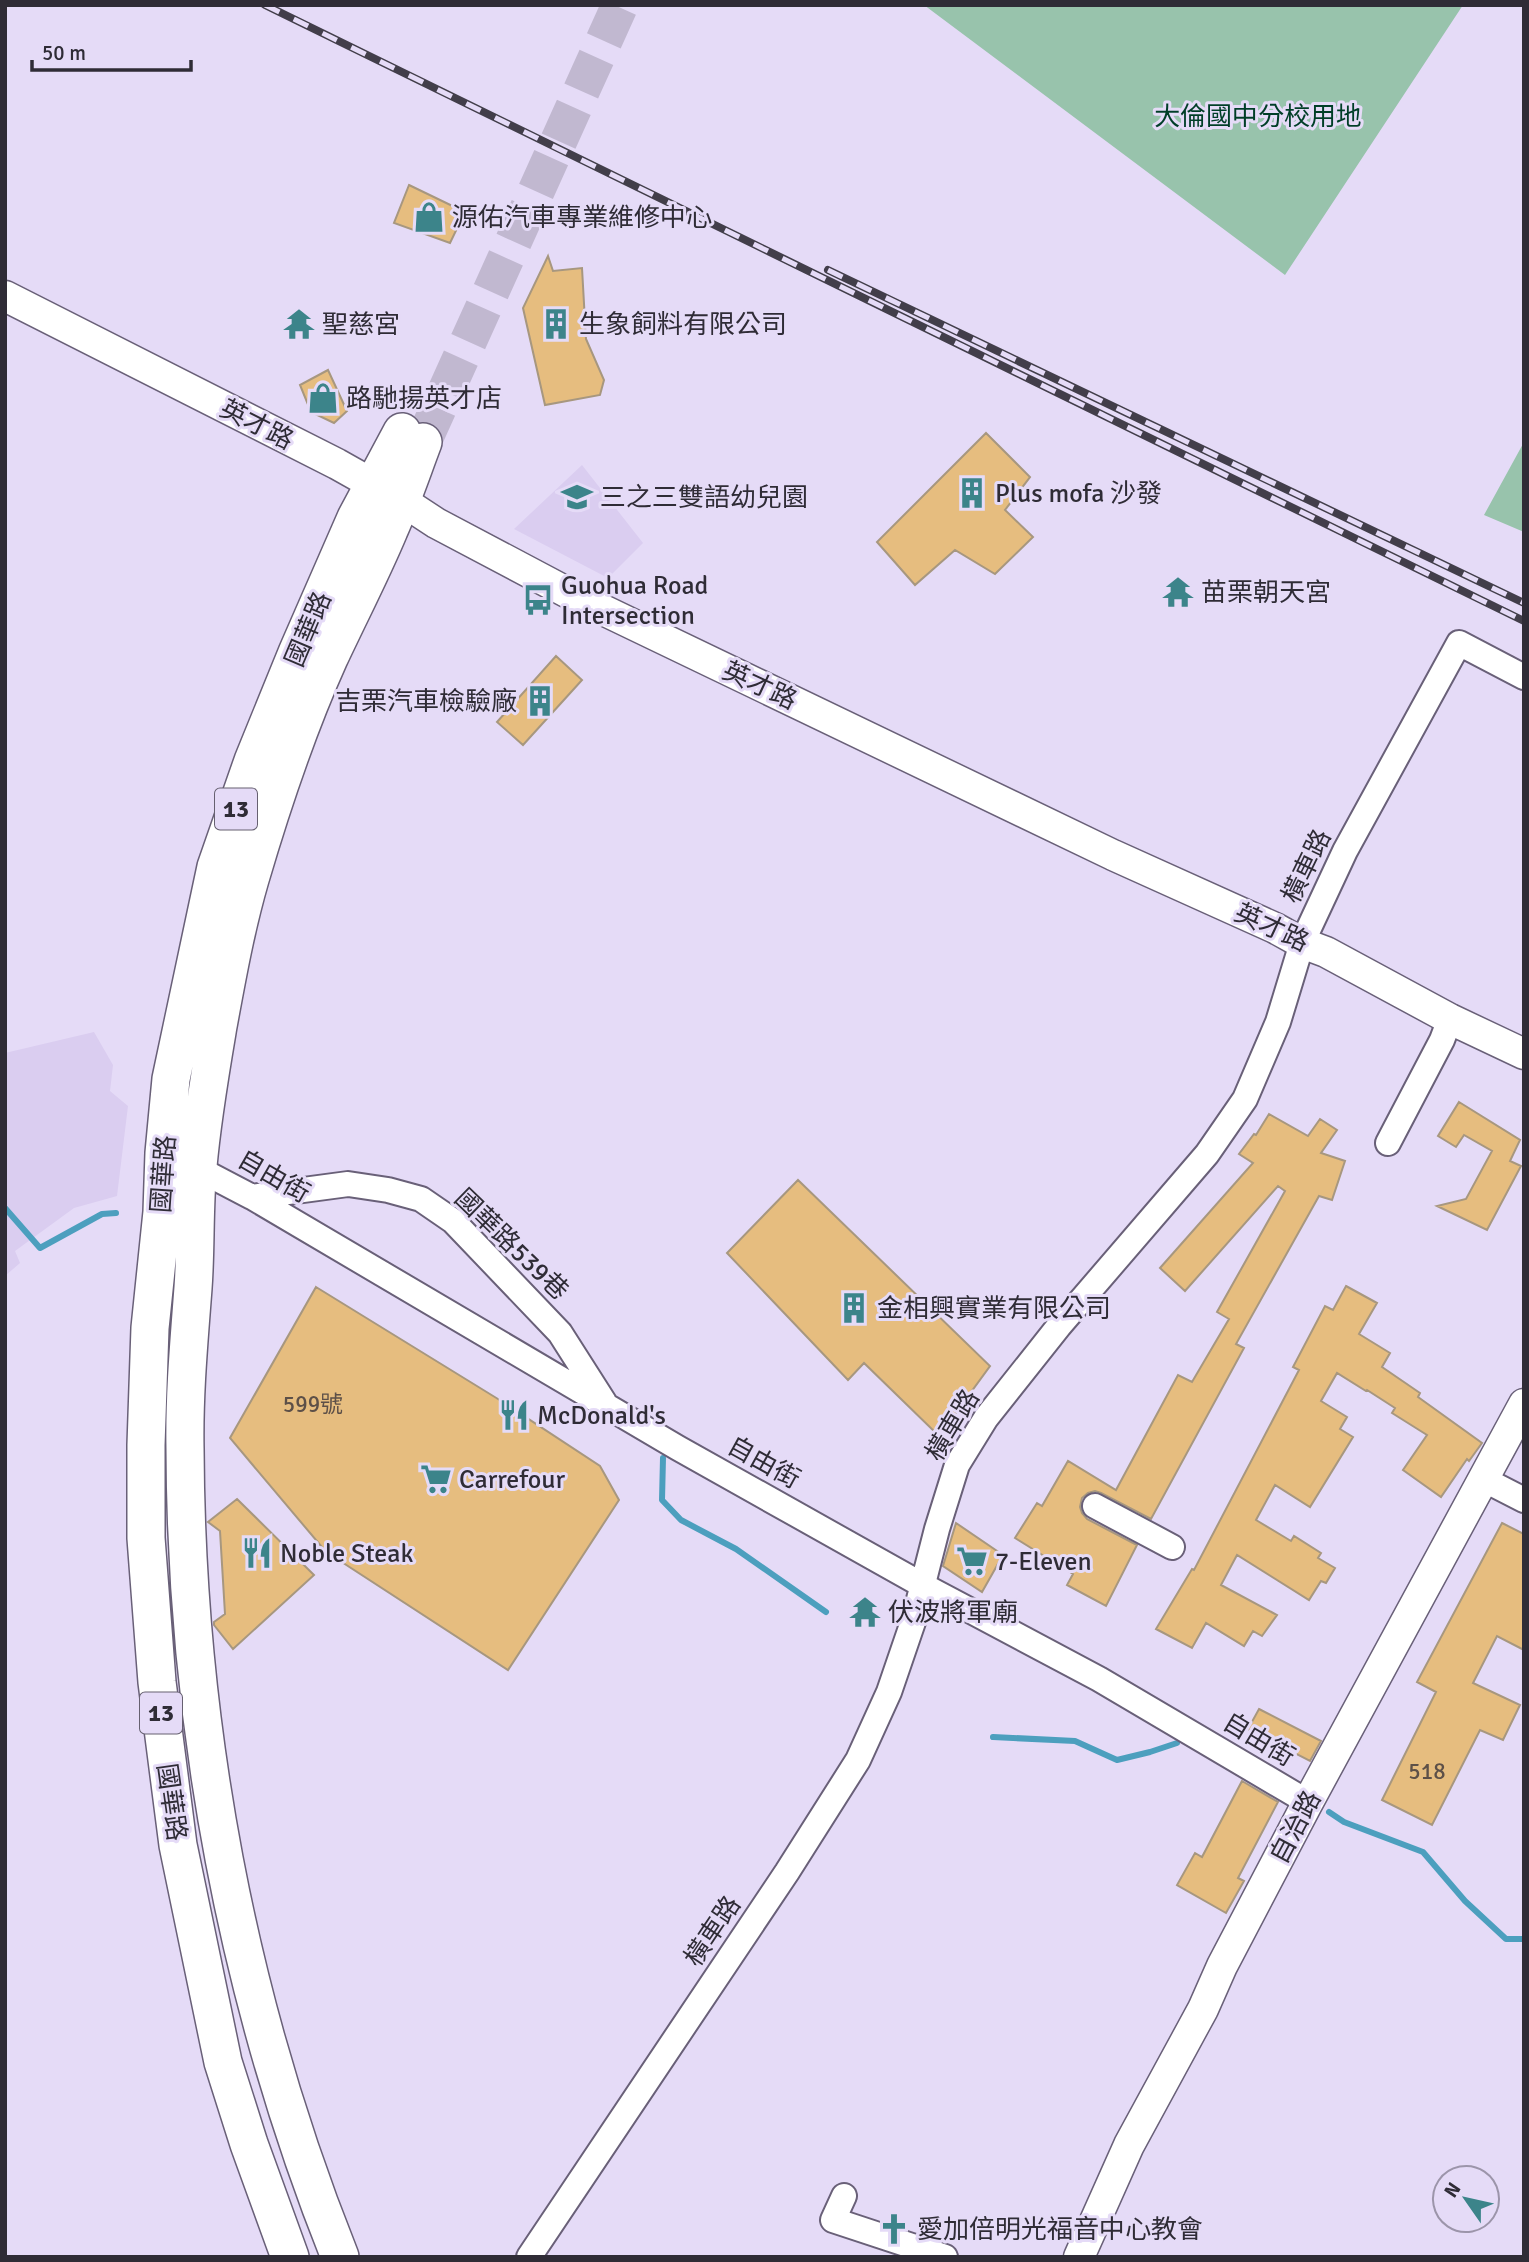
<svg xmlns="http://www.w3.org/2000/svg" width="1529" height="2262" viewBox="0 0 1529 2262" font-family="Signika,'Noto Sans TC',sans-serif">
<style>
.built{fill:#dacdf0}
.green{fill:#98c3ac}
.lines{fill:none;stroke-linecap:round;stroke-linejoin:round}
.stream{stroke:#4c9fbe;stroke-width:6}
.building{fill:#e6bd7f;stroke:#a7977f;stroke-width:2}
.primary-tunnel{stroke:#c1b8d0;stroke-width:37;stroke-dasharray:37 18;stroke-linecap:butt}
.minor-casing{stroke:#696078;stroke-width:28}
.tertiary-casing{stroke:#696078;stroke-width:33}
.primary-casing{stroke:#696078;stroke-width:40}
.minor{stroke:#fff;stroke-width:24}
.tertiary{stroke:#fff;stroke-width:30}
.primary{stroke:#fff;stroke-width:37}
.rail-casing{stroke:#423e4a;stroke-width:8}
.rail{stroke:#e5dbf7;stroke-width:5;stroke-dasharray:16;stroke-linecap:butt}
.labels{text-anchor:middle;stroke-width:6;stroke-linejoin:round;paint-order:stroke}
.number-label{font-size:23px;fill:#5d5048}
.shield{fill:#e5dbf7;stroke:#666070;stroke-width:2}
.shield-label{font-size:24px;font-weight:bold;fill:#2f2c36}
.park-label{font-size:26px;fill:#003e27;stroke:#e5dbf7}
.poi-label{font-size:26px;fill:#2f2c36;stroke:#e5dbf7;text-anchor:start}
.street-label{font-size:26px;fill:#2f2c36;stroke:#e5dbf7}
</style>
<rect width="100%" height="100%" fill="#e5dbf7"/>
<path class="built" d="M582,465l61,78 -35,35 -94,-49z
M94,1032l19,33 -3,26 18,15 -11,90 -43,12 -59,43 5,12 -15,13v-223z"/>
<path class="green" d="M924,5h539l-178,270z
M1524,442v90l-40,-17z"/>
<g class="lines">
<path class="stream" d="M5,1208l35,40 62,-34 14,-1
M663,1458l-1,42 19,20 55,29 90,63
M993,1737l82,4 42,19 33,-8 27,-9
M1329,1812l15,10 79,30 42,49 41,38h18"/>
</g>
<path class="building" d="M409,185l56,27 -15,31 -56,-20z
M548,256l5,15 29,-3 4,71 18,41 -4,15 -55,10 -22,-97z
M328,370l19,41 -13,12 -23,-11 -11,-27z
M986,433l44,44 -25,33 28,27 -38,37 -40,-24 -40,35 -38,-43z
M556,656l26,24 -59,65 -26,-23z
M1459,1102l61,38 -10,21 11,5 -34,64 -50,-24 29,-7 26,-48 -28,-16 -8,12 -18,-11z
M1269,1114l39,22 12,-17 17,11 -16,23 24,8 -13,39 -13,-4 -83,148 8,4 -93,171 -50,-26 -6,-2 -7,2 -6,5 -2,9 2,6 5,6 50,26 -31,61 -39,-21 6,-11 -58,-36 22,-35 5,3 26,-45 48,29 62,-115 14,7 37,-63 -12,-7 68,-121 -7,-5 -93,105 -25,-23 93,-105 -14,-9 15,-20 2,1z
M798,1180l192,186 -51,70 -75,-73 -16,17 -121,-127z
M1346,1286l31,17 -18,31 31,19 -8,14 38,26 -2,4 64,46 -13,18 -2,-2 -26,38 -38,-27 24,-35 -35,-22 3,-5 -28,-18 -1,1 -29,-18 -16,28 26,16 -7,12 13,8 -43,70 -35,-22 -19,35 35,21 3,-5 27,17 -3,5 17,10 -9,15 -5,-2 -12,19 -72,-45 -16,30 56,30 -15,21 -9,-5 -9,15 -38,-23 -14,25 -36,-19 36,-60 2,1 105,-200 -6,-3 32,-61 8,4z
M316,1287l182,112 102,67 19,34 -111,170 -174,-113 -2,2 -102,-121z
M237,1499l77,76 -81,74 -19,-24v-3l11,-8 -5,-83 -12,-9z
M956,1523l47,32 -21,37 -39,-26z
M1502,1523l22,11v116l-27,-14 -24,47 47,22 -17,35 -23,-10 -48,95 -50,-25 54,-108 -19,-10z
M1259,1709l62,32 -11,20 -62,-32z
M1242,1781l36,21 -40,76 6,3 -18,32 -49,-28 18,-32 7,4z"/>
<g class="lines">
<path class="primary-tunnel" d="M423,442l197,-437"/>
<defs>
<path id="minor" d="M1388,1143l54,-103 8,-21
M187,1163l65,34 426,251 246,138 175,93 207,122 1,3
M252,1197l96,-13 40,6 33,9 32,22 107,112 44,69
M1483,1479l41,21
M1095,1506l77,41
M844,2196l-11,24 112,37
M529,2257l258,-385 71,-112 31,-68 25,-73 23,-90 20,-64 29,-47 73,-92 148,-172 38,-55 33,-77 24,-79 43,-92 114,-208 65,34"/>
<path id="tertiary" d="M5,296l332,168 64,36 35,23 138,73 539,259 162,73 27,15 24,9 124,67 74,35
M1079,2257l50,-112 74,-136 19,-43 85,-162 217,-400"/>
<path id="primary" d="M290,2257l-41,-113 -26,-82 -45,-217 -21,-163 -11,-144v-93l4,-117 12,-116 2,-59 7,-74 45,-212 37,-106 44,-108 59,-135 46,-86
M340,2257c-103,-257 -154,-533 -155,-809 -1,-53 4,-107 8,-160 3,-40 1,-81 5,-122 4,-47 12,-93 20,-140 9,-49 18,-99 32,-147 22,-75 47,-150 79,-221 20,-43 42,-85 60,-128 13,-29 23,-59 34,-88"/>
</defs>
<use href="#minor" class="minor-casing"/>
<use href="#tertiary" class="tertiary-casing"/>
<use href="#primary" class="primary-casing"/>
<use href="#minor" class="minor"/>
<use href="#tertiary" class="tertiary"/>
<use href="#primary" class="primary"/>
<defs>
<path id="rail" d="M265,5l1259,616
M828,270l696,333"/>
</defs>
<use href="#rail" class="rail-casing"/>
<use href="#rail" class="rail"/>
</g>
<defs>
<symbol id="shop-bare" viewBox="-9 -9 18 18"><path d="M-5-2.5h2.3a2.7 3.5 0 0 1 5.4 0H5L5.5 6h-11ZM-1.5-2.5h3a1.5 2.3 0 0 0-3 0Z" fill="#3c848a" stroke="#e5dbf7" stroke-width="2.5" paint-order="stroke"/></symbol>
<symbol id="temple-bare" viewBox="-9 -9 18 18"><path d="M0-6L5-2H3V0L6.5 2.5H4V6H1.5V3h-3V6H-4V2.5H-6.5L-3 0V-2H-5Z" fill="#3c848a" stroke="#e5dbf7" stroke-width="2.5" paint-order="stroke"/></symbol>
<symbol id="building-bare" viewBox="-9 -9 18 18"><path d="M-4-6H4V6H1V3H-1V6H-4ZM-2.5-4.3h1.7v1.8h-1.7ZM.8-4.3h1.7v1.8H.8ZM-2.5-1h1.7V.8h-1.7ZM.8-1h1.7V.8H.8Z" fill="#3c848a" stroke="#e5dbf7" stroke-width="2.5" paint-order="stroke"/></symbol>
<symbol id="school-bare" viewBox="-9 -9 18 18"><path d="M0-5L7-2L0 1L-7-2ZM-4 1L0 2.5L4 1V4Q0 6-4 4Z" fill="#3c848a" stroke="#e5dbf7" stroke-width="2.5" paint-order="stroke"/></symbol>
<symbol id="bus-bare" viewBox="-9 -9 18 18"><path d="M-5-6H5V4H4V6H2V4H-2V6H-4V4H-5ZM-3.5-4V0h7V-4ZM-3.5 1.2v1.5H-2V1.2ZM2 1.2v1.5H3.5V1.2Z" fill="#3c848a" stroke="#e5dbf7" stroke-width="2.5" paint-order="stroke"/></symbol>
<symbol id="restaurant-bare" viewBox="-9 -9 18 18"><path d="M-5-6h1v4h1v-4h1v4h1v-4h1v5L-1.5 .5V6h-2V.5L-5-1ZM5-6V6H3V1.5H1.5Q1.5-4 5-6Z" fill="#3c848a" stroke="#e5dbf7" stroke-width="2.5" paint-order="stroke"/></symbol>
<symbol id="supermarket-bare" viewBox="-9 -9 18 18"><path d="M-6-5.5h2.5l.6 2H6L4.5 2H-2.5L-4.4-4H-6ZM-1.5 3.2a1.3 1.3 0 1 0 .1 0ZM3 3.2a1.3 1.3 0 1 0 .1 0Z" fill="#3c848a" stroke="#e5dbf7" stroke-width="2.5" paint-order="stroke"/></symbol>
<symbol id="church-bare" viewBox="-9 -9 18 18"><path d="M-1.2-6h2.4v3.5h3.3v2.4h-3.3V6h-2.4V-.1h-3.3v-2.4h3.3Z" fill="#3c848a" stroke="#e5dbf7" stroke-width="2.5" paint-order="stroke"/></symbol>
</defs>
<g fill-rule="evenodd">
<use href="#shop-bare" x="407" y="195" width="44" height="44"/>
<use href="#temple-bare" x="277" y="302" width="44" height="44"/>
<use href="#building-bare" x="534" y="302" width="44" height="44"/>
<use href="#shop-bare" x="301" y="376" width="44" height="44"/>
<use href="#building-bare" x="950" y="471" width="44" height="44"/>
<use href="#school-bare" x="555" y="475" width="44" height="44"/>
<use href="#temple-bare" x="1156" y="570" width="44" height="44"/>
<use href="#bus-bare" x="516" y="578" width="44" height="44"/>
<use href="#building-bare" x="518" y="679" width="44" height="44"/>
<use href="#building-bare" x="832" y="1286" width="44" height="44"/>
<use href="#restaurant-bare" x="492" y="1393" width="44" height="44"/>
<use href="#supermarket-bare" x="414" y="1457" width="44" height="44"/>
<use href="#restaurant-bare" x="235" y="1531" width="44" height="44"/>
<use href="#supermarket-bare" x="950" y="1539" width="44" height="44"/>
<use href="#temple-bare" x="843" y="1590" width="44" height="44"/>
<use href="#church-bare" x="872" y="2207" width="44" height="44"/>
</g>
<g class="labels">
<g class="number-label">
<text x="313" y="1412">599號</text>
<text x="1427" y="1779">518</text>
</g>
<g class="shield">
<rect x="215" y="788.5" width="42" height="41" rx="5"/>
<rect x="140" y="1692.5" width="42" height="41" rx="5"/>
</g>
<g class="shield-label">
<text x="236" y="817">13</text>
<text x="161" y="1721">13</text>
</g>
<g class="park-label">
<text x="1258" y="125">大倫國中分校用地</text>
</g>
<g class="poi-label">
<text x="452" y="226">源佑汽車專業維修中心</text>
<text x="322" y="333">聖慈宮</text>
<text x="579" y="333">生象飼料有限公司</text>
<text x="346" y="407">路馳揚英才店</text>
<text x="995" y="502">Plus mofa 沙發</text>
<text x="600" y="506">三之三雙語幼兒園</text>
<text x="561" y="594">Guohua Road<tspan x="561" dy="30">Intersection</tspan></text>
<text x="1201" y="601">苗栗朝天宮</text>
<text x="517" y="710" text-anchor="end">吉栗汽車檢驗廠</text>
<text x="877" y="1317">金相興實業有限公司</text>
<text x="537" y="1424">McDonald's</text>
<text x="459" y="1488">Carrefour</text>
<text x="280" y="1562">Noble Steak</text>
<text x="995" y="1570">7-Eleven</text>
<text x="888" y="1621">伏波將軍廟</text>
<text x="917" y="2238">愛加倍明光福音中心教會</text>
</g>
<g class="street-label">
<text transform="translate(257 424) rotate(27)" y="9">英才路</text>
<text transform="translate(308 629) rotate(-67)" y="9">國華路</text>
<text transform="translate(760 685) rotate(25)" y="9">英才路</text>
<text transform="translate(1306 866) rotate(-64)" y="9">橫車路</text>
<text transform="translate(1272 927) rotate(25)" y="9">英才路</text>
<text transform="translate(163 1174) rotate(-86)" y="9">國華路</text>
<text transform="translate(274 1176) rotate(30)" y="9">自由街</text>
<text transform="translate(512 1244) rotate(44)" y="9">國華路539巷</text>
<text transform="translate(952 1425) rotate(-59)" y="9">橫車路</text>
<text transform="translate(764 1462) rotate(29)" y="9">自由街</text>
<text transform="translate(1259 1739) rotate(31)" y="9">自由街</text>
<text transform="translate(172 1802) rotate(82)" y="9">國華路</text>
<text transform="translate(1295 1827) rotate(-62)" y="9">自治路</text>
<text transform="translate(712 1931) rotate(-56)" y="9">橫車路</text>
</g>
</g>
<rect width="1529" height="2262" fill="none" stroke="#2f2c36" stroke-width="14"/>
<g transform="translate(1466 2199) rotate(304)"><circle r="33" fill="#e5dbf7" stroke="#9c95aa" stroke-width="2"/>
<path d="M0-5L12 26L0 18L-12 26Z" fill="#3c848a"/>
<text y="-10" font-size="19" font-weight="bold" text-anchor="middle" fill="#2f2c36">N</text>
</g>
<path d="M32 60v10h159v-10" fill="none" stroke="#2f2c36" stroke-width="3.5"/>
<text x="42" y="60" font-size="21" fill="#2f2c36" stroke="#e5dbf7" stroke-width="5" paint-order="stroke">50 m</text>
</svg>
